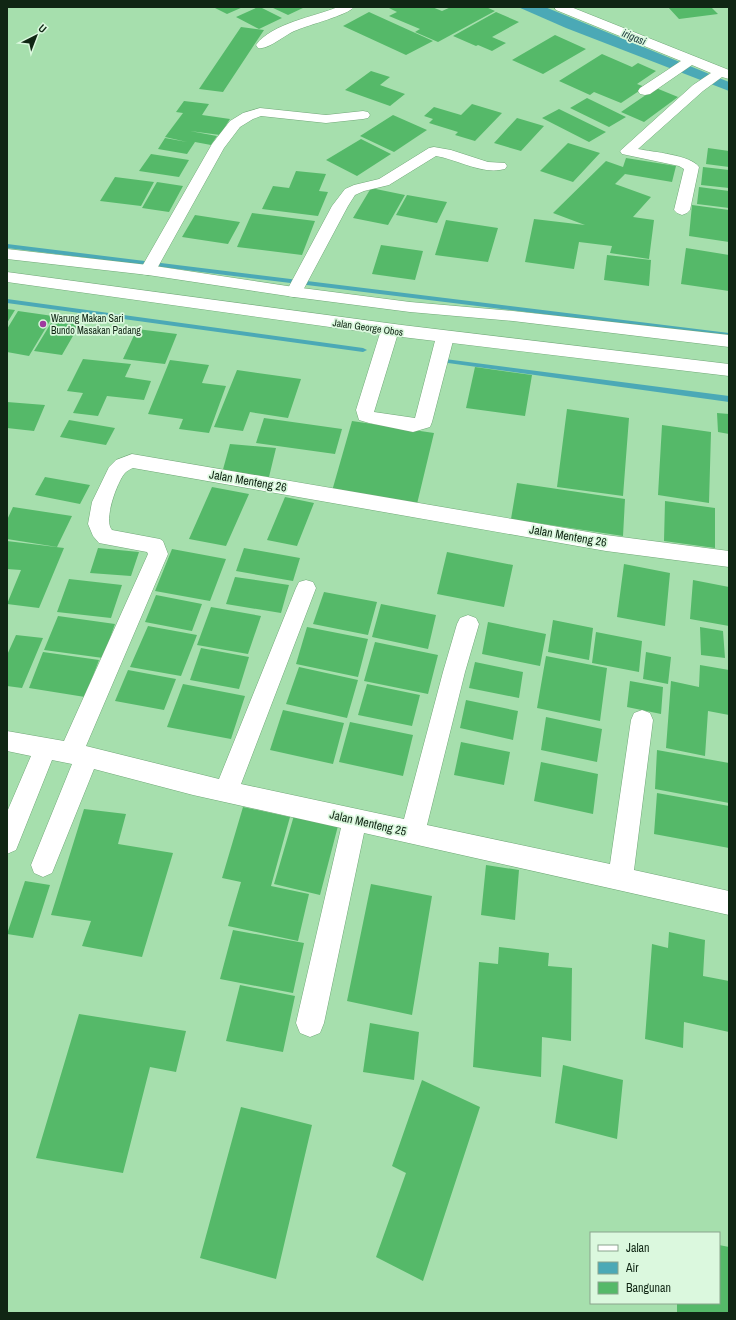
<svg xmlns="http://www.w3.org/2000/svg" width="736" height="1320" viewBox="0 0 736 1320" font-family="'Archivo Narrow',sans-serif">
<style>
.water{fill:#4ba9b6}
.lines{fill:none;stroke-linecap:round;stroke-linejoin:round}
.stream{fill:#4ba9b6;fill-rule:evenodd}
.building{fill:#55b969}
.minor-casing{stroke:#71a878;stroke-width:1}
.major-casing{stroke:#71a878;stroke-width:1}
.minor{fill:#fff;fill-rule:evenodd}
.major{fill:#fff;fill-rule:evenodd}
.poi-dot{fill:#9f3a9e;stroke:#dbf8de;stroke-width:1.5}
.labels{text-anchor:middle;stroke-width:3.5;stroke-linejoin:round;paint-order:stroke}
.far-poi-label{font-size:10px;fill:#102614;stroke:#dbf8de;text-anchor:start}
.far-street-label{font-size:10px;fill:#102614;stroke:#dbf8de}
.far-water-label{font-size:11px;font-style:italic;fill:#244145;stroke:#dbf8de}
.street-label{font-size:12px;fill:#102614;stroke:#dbf8de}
</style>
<rect width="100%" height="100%" fill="#a6dfad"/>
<path class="water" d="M518,7h27l184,75v9l-163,-63z"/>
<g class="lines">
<path class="stream" d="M7,244l722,89v4l-722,-89z
M7,299l356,49 4,2 -4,2 -356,-49z
M445,359l284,37v6l-281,-39 -4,-2z"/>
</g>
<path class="building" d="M213,7h30l-16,7z
M258,7h2l22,11 -23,11 -23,-12z
M271,7h34l-17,8z
M392,7h40l10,4 9,-4h35l9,4 -57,31 -23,-10 5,-3 -31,-13 8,-4 -8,-4z
M668,7h43l7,7 -39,5z
M369,12l64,29 -27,14 -63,-29z
M496,12l23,10 -27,15 14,6 -14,8 -14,-6 -2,1 -23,-10z
M241,27l23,3 -41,62 -24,-3z
M555,35l31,14 -43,25 -31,-14z
M602,54l30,13 6,-4 18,8 -19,13 8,3 -24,16 -27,-11 -4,3 -31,-14z
M371,71l19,6 -10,8 25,9 -15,12 -45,-16z
M656,88l22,9 -34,25 -23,-10z
M587,98l39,19 -17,10 -39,-19z
M184,101l25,3 -7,11 28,4 -10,16 -30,-4 27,5 -6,9 -16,-3 -8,12 -29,-5 7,-11 22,4 -22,-5 18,-24 -7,-1z
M472,104l30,9 -27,28 -20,-6 3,-3 -29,-9 4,-4 -9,-3 10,-9 27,8z
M559,109l47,23 -17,10 -47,-24z
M393,115l34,15 -33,22 -34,-16z
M517,118l27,8 -23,25 -27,-8z
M361,139l30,15 -34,22 -31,-16z
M568,143l32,10 -27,29 -33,-11z
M708,148l21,3v16l-23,-3z
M151,154l38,6 -10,17 -40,-6z
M626,158l50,8 -4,16 -47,-8 -10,10 36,13 -18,20 21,3 -5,39 -39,-6 2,-7 -33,-4 -5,27 -49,-7 9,-43 51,6 -32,-12 53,-52 17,6z
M703,167l26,3v18l-28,-3z
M296,171l30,3 -7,17 9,1 -10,24 -56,-7 11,-23 16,2z
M115,177l39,5 -13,24 -41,-5z
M157,182l26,4 -14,26 -27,-4z
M699,187l30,4v17l-32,-4z
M371,188l34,7 -17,30 -35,-7z
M407,195l40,7 -10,21 -41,-8z
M692,205l37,5v32l-40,-6z
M252,213l63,8 -13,34 -65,-8z
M195,215l45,7 -12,22 -46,-7z
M446,220l52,8 -10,34 -53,-7z
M381,245l42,6 -8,29 -43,-6z
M686,248l43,7v36l-48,-7z
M607,255l44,5 -2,26 -45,-6z
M7,309l8,1 -8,13z
M18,311l35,5 -24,40 -22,-4v-23z
M54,318l27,4 -19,33 -28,-4z
M137,329l40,5 -12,30 -42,-5z
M83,359l48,5 -6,13 26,4 -7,19 -37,-4 -9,20 -25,-3 10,-20 -16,-2z
M170,360l39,5 -7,18 24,3 -17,47 -30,-4 4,-10 -35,-5z
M475,367l57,8 -7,41 -59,-8z
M237,370l64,9 -13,39 -38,-6 -7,19 -29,-4z
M7,402l38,3 -11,26 -27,-3z
M567,409l62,9 -6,78 -66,-9z
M717,413l12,1v20l-11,-2z
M264,418l78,11 -7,25 -79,-11z
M69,420l46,8 -9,17 -46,-8z
M352,421l82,12 -17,71 -85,-13z
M662,425l49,7 -2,71 -51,-8z
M230,444l46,4 -7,29 -47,-4z
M45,477l45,8 -10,19 -45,-9z
M517,483l108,16 -2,37 -112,-17z
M212,487l37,7 -23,52 -37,-7z
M285,497l29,6 -17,43 -30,-6z
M665,501l50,7v40l-51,-7z
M13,507l59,9 -15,31 -50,-8v-19z
M7,541l57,7 -25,60 -32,-4 14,-34 -14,-1z
M98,548l41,4 -8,24 -41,-3z
M244,548l56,10 -7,23 -57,-10z
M172,549l54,10 -16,42 -55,-10z
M447,552l66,13 -9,42 -67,-13z
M624,564l46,9 -5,53 -48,-9z
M235,577l54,8 -8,28 -55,-9z
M69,579l53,6 -11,33 -54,-6z
M693,580l36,7v39l-39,-7z
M324,592l53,10 -9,33 -55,-11z
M156,595l46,9 -10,27 -47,-9z
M381,604l55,11 -8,34 -56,-12z
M211,607l50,9 -13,38 -51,-9z
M58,616l57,8 -12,34 -59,-8z
M553,620l40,8 -4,32 -41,-8z
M488,622l58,12 -6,32 -58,-12z
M148,626l49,9 -16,41 -51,-9z
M307,627l61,12 -10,38 -62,-13z
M700,627l23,4 2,27 -24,-3z
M596,632l46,9 -3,31 -47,-9z
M16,635l27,3 -21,50 -15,-2v-31z
M375,642l63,13 -10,39 -64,-13z
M201,648l48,9 -10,32 -49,-9z
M43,652l56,8 -14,37 -56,-9z
M646,652l25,5 -3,27 -25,-5z
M546,656l61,12 -7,53 -63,-13z
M475,662l48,10 -4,26 -50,-10z
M700,665l29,5v45l-21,-4 -3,45 -39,-8 5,-67 28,6z
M299,667l59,13 -11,38 -61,-14z
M128,670l48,9 -12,31 -49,-9z
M630,681l33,6 -2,27 -34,-7z
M183,684l62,12 -14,43 -64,-12z
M367,684l53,11 -8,31 -54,-11z
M466,700l52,11 -5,29 -53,-12z
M283,710l61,13 -11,41 -63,-14z
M546,717l56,12 -5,33 -56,-12z
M350,722l63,13 -10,41 -64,-14z
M461,742l49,10 -6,33 -50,-10z
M657,750l72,13v40l-74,-14z
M541,762l57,12 -5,40 -59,-13z
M657,793l72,13v42l-75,-14z
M243,807l47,10 -19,69 38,8 -11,47 -70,-15 13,-44 -19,-4z
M84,809l42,5 -8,30 55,9 -31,104 -60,-11 9,-25 -40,-6z
M295,812l44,10 -19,73 -46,-11z
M486,865l33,5 -4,50 -34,-5z
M25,881l25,4 -17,53 -26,-4z
M371,884l61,12 -20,119 -65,-14z
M233,930l71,13 -11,50 -73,-14z
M669,932l36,8 -2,36 26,5v51l-45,-10 -1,26 -38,-9 7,-95 16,4z
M499,947l50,6 -1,13 24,2 -1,73 -29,-4 -1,40 -68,-10 6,-105 19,2z
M240,985l55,11 -12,56 -57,-11z
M79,1014l107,17 -10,41 -26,-5 -27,106 -87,-15z
M370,1023l49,9 -5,48 -51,-8z
M563,1065l60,15 -6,59 -62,-16z
M422,1080l58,27 -57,174 -47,-24 30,-84 -14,-7z
M241,1107l71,18 -36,154 -76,-21z
M719,1245l10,2v66h-52v-10h42z"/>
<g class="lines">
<defs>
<path id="minor" d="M338,7h16c-6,8 -46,18 -57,23 -12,4 -28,20 -39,18l-2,-3c16,-22 58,-28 82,-38z
M554,7h17l158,63v9l-7,-2 -19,14 -65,58c15,3 53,6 61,18l-9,43 -3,3 -5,2 -5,-2 -3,-3 10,-41 -5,-3 -57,-12 -2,-3 73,-66 18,-12 -19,-8 -42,29 -5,1 -5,-1 -2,-3 2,-3 41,-27 -125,-51z
M260,108l66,7 37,-4 5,1 2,3 -2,3 -5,1 -37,4 -65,-7 -8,3 -13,8 -16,21 -70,126 -6,1 -6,-1 -2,-4 72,-126 18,-23 13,-8z
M434,147l17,3 37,12 17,1 2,3 -2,3c-23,6 -46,-9 -69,-13l-47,29 -25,6 -9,4 -7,11 -48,90 -6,1 -6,-1 -2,-4 46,-86 13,-17 9,-4 25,-6 50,-31z
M390,324l6,2 3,4 -25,82 41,6 21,-81 3,-4 6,-2 6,2 3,4 -22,85 -2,5 -17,5 -44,-9 -10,-3 -3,-10 25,-80 3,-4z
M132,454l474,81 123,16v16l-123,-16 -473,-83c-3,1 -6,3 -8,5 -8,9 -22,48 -13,57l48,9 3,2 5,13 -82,192 133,33 77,-191 3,-6 7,-2 7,2 3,6 -75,196 163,35 39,-147 14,-48 3,-6 8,-3 8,3 3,6 -14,48 -38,153 183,39 21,-144 3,-7 8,-3 8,3 3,7 -19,150 95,21v24l-365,-82 -40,190 -4,10 -10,4 -10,-4 -4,-10 45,-195 -148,-33 -99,-26 -42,104 -9,4 -9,-4 -3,-8 41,-101 -20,-4 -36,90 -9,4v-42l24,-56 -24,-5v-20l57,10 84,-187 -1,-2 -48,-9 -6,-7 -5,-12 4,-22 17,-35 7,-7z"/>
<path id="major" d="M7,249l141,16 146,22 116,15 103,9 216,24v12l-216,-26 -103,-9 -116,-15 -146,-22 -141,-16z
M7,272l395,53 327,39v12l-327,-39 -395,-55z"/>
</defs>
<use href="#minor" class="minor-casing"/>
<use href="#major" class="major-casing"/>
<use href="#minor" class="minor"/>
<use href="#major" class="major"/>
</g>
<circle class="poi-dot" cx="43" cy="324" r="4"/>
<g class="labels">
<g class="far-poi-label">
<text x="51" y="322">Warung Makan Sari<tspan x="51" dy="12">Bundo Masakan Padang</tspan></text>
</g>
<g class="far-street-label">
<text transform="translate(368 327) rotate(8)" y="4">Jalan George Obos</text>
</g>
<g class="far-water-label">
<text transform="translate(634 37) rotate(22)" y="4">irigasi</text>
</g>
<g class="street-label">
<text transform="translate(248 481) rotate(10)" y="4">Jalan Menteng 26</text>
<text transform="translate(568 536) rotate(10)" y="4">Jalan Menteng 26</text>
<text transform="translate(368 823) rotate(13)" y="4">Jalan Menteng 25</text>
</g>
</g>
<rect width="736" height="1320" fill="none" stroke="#102614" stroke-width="16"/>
<rect x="590" y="1232" width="130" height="72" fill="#dbf8de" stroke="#8aa48d"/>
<rect x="598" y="1245" width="20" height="6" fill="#ffffff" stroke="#8aa48d"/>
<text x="626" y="1252" font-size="12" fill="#102614">Jalan</text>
<rect x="598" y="1262" width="20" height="12" fill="#4ba9b6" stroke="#8aa48d"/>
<text x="626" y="1272" font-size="12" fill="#102614">Air</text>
<rect x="598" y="1282" width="20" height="12" fill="#55b969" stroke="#8aa48d"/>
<text x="626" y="1292" font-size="12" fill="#102614">Bangunan</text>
<g transform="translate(36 36) rotate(42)" stroke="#dbf8de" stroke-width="3" paint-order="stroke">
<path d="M0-3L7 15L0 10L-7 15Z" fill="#102614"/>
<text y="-6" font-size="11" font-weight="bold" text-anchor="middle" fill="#102614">U</text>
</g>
</svg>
